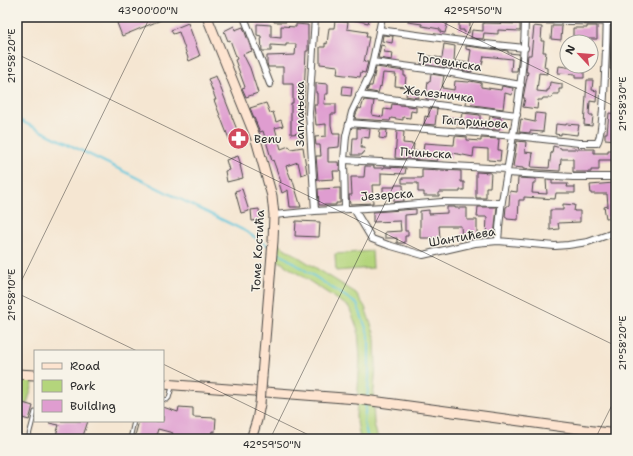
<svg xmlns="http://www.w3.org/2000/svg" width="633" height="456" viewBox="0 0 633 456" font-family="'Shantell Sans',sans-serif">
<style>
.green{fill:#b4d57c;stroke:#708054}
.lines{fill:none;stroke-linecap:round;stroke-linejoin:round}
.stream{stroke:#60c6dd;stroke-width:2}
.building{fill:#df9dd0}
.lane-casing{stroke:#494744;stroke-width:5}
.street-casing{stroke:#494744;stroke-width:8}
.secondary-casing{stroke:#494744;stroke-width:11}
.lane{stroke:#fff;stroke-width:3}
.street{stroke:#fff;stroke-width:6}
.secondary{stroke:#fde4d0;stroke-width:9}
.secondary-bridge-casing{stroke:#494744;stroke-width:11;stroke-linecap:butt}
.secondary-bridge{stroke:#fde4d0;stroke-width:9}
.ticks{fill:none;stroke:#2b2b2b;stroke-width:1;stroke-opacity:0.45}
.labels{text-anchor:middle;stroke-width:3;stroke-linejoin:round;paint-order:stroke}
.street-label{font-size:12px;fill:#2b2b2b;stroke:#f7f3e8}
.poi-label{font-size:12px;fill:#2b2b2b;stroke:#f7f3e8;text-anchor:start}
.neatline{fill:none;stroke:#2b2b2b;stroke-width:1.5}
.ticks-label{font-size:10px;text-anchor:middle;fill:#2b2b2b}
</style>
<rect width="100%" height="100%" fill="#f7f3e8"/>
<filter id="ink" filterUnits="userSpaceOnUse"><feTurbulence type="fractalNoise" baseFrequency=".025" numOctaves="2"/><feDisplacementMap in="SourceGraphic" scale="8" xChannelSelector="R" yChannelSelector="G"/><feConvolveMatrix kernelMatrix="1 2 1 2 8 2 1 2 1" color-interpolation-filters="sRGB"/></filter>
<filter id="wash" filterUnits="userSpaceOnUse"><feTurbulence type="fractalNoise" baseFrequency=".012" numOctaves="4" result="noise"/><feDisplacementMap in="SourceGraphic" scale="16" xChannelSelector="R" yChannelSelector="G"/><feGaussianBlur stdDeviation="0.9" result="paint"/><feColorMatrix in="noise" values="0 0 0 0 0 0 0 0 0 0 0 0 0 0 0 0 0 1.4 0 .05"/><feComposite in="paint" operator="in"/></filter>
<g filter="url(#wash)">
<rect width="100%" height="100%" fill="#f5e6d2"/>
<path class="green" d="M273,241l83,52 9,14 10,29 1,29 -3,36 1,23 4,15h-18l-4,-23 4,-57 -2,-29 -9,-23 -78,-51z
M372,251l1,17 -37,3 -1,-17z
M17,374l18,3 -18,60z"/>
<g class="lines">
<path class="stream" d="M17,119l226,111 26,16
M274,250l83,54 12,32v41l-2,21
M366,403l-2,20 4,16"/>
</g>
<g id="blocks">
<path class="building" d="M123,17h45l-46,19 -5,-13 7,-3z
M274,17h12v5h-12z
M352,17h18l-2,6 -17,-4z
M409,17l26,1 13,3 -3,12 -5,-1v-3l-18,-3v-2l-14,-2z
M335,21l13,1 -1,7 20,3 -1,5h3l-5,25h4l-3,11 -4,-1 -1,5 -23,-3 1,-8 -18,-2v-17h5v-4l2,1 2,-16h5z
M459,22l11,1 -1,10 -5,-1v-2h-5z
M188,23l12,33 -11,5 -10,-29 -6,2 -2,-4z
M483,23l37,1v7l-22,-1v4l-14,-1 -1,6 -12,-1 1,-8 11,1z
M257,24l14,1v12l10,1v-12l15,1v-3l12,1v26h-2l-3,66h-2l1,16 -11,1v-31h2v-19h-10v-17h-15l-1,-4v-7l28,-1 1,-11h-10v2l-15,-1v6h-9l-1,-15 -4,-1z
M234,26l1,4 8,-3 9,24 -9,3 7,14 8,25 -12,4 -4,-9 3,-1 -10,-27 2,-1 -7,-19 -2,1 -4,-10z
M534,26l8,1 -1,14h3l-1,11h3l-2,15 3,1v6l-8,-1 -2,18 10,1v-2h2l1,-8 12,2v5h-3v5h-6l-1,4h-9l-1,2h-4l-1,9 -14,-2 2,-9h-2l5,-26h-2l2,-17h3z
M552,26h10l-1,14 -10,-1z
M587,26h10v13h-14l-1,2 -9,-1v-12h14z
M612,26h4v44l-6,-1z
M383,35l10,1 -1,7 -10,-2z
M444,44l11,2 -1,15 15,2 2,-13 -5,-1v-3l42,5v2l11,1 -2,17h-6l1,-12 -28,-3 -2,9 -8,-1v6h-2v2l-51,-8 1,-9 20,3z
M381,45l4,1 -1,6 9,1 -1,7 -14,-2z
M559,66l14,2v-2l11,1v11h-9v-4l-17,-1z
M376,67l28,4v5h2l-1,11 -10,-1 1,-12 -13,-1 -2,14 -1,-1 -2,7 -11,-2 2,-5h3z
M431,74l13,2 -2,12 12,2 1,-9 14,1 1,-1 11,2v4l20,3 1,-4 11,2 -1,7 -7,-2 -2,16 -37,-5 1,-8 -31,-2 -1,6 -9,-1 2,-18 2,1z
M216,76l25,64 -10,4 -17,-44h2l-8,-21z
M587,80h6l-1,10 5,1 -1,11 -6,-1 -1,14h4l-1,11 -8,-1z
M316,83l12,1v10h-3l-1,10h12v10h-5v11l2,9h7l-1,13 -11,1v14h10l1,9h-6l1,8 -16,1 -2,-24h5l-1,-11h-4l-1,-8 11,-1v-12l-10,1 -2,-20h3v-12h-1z
M343,86l9,1 -1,9 -9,-1z
M407,90l11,1v7l-12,-2z
M364,100l10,1 -2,14 11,2 1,-8 7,1 1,-6 24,3v5l-5,-1 -1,7 -7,-1v3l-12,-2 -1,3 -35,-2 1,-5 3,-6 2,1z
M266,103l4,10 3,-1 3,10 5,-2 2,6 -8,2 6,21 8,-3 2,3 12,-2 4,26 -6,2 -3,-13 -12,4 5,13 1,-1 9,29h-11l-2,-17 -6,3 -3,-10 2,-1 -8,-22 -1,1 -9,-30 -3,1 -10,-24z
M429,108l8,1 -2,16 -11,-1 1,-8 4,1z
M462,113l18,2v6l9,1 1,-6 11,2 -2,12 -30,-2v-3l-24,-3 1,-5 15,2z
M536,113l9,1 -2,18 -13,-1v2l-11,-1 2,-13 14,3z
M609,113l7,1v26l-11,-1v-6h2z
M556,124l10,1v-1l13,1 -2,10 -16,-2v2l-6,-1z
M357,128l13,1 -1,9 -7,-1 -1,11h4l-1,5h-1l-1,2h-10l1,-17h4z
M380,130h7l-1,9 -7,-1z
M397,131l7,1 -1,11 11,1 -1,7 10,1 1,-9 30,2 1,-9 12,1v3l14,1v-3l18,1 -1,11h3l-1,11 -12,-1v-11l-14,-1 -1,9 -20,-4 -2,1v4l-12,-1 -2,4 -42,-3z
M517,141l9,1 -1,10 8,1 -2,14 18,1 2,-15h1l1,-7 8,2v1h33v4h14v-3h8v10h-17v10h-8v2h-18v-13h-12l-1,12 -37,-2v-1l-10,-1z
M238,156l3,9h-1l3,13 -16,4 -2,-11 4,-1 -3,-10z
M365,166h9v2h10v-1l22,1 -1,6 -24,-1v12h-9l1,18 -23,1 -1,-9h3l-1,-18h13z
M422,169l39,2v11h3v8h-4v2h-21v4h-15v-4h-6v-9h-16v-5h20z
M476,172l15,1 -1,14h-4v11h-10z
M518,178l18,1v4h-3l-1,10 15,1 -1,-14h6v4h16l-1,3h8v6h-19l-1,6 -31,-2v3h-5l-1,20 -11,-1v-2h-2l1,-10 3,-2 1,-14 7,1z
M614,183v20l2,14 -10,1 -2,-11 4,-1 -1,-12h-16l-1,-9z
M394,185h9l1,16 -10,1v-8l-11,1v-8h11z
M340,188v15h-4v2h-17l-1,-16z
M242,189l7,22 -8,2 -6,-22z
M563,204l12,1 -1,6h6v11l-22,1 1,6 -9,1v-20h13z
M447,207h8v1h12v12h10v18l-15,1 -1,-13h-22l1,12h-20v-27l9,-1v4l18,-1z
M478,207h19l-3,30 -8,1 1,-21h-10z
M259,209l1,11 -8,1 -1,-11z
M416,209v5l-11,1v16h3v5h-3v7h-8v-5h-12v-6l16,-1 -1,-10 -27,1v-10z
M296,221l24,1 -1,15 -24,-1z
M23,403l10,3 -4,14 -10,-3z
M163,407l15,5 1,-5 14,1v9l23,1 -1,14 -3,-1 -1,7 -20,-2v3h-20l2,-6 -15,-4 -3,10h-21l5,-18h24z
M49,421h39l-6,18h-13l-13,-4 3,-10 -10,-2z"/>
</g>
</g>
<g filter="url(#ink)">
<use href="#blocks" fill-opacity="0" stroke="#494744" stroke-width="1"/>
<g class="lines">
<defs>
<path id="lane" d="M163,399l4,1 2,-2 3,-11
M28,439l7,-27
M130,439l4,-18"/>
<path id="street" d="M244,17l26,67
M315,17l-6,96 6,98
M459,17h32l39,3 86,2
M379,30l106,14 40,4
M373,62l61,8 87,15
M359,95l158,20
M349,123l167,13 63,7h18c8,-10 9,-107 10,-126
M344,160l163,9
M507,173l66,4h43
M345,209l-1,-49 2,-24 6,-24 18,-38 12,-57
M354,209l18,30 16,6 35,10 52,-12 23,-2 57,5 13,-1 20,-3 28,-10
M274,215l41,-4 68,-4 59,-5 59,1
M498,241c1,-13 2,-27 4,-40 10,-60 22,-120 23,-181"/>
<path id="secondary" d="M207,17l48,119 17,60 2,19 -1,26 -11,136
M17,374l18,1
M163,384l194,15 259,35
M251,439l6,-19 3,-16"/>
</defs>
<use href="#lane" class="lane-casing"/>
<use href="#street" class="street-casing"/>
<use href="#secondary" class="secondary-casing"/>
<use href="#lane" class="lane"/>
<use href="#street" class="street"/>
<use href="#secondary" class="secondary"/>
<defs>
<path id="secondary-bridge" d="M260,404l2,-27"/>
</defs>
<use href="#secondary-bridge" class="secondary-bridge-casing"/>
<use href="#secondary-bridge" class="secondary-bridge"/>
</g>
</g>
<path class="ticks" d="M432,17l184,90M17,54l599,292M17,290l133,-273M17,293l120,58M163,364l154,75M270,439l206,-422M595,439l21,-42"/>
<defs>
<symbol id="pharmacy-disc" viewBox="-11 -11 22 22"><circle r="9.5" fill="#d1495b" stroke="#f7f3e8"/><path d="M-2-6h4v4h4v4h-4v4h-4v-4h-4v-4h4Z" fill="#fff"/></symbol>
</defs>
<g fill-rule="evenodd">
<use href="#pharmacy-disc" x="226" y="126" width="25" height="25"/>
</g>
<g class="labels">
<g class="street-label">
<text transform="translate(449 62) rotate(9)" y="4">Трговинска</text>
<text transform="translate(439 94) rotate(7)" y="4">Железничка</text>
<text transform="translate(300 114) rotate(-90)" y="4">Заплањска</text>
<text transform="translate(475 122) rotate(4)" y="4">Гагаринова</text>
<text transform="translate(426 153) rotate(3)" y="4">Пчињска</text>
<text transform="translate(387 195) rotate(-4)" y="4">Језерска</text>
<text transform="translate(462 237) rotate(-10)" y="4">Шантићева</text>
<text transform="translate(258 251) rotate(-87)" y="4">Томе Костића</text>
</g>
<g class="poi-label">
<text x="254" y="143">Benu</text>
</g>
</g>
<rect width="633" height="456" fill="none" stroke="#f7f3e8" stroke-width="44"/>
<rect x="34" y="350" width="130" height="72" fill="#f7f3e8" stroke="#a5a39c"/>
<rect x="42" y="363" width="20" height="6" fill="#fde4d0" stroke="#a5a39c"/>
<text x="70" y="370" font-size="12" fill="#2b2b2b">Road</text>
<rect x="42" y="380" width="20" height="12" fill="#b4d57c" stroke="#a5a39c"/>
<text x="70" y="390" font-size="12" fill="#2b2b2b">Park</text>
<rect x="42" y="400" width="20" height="12" fill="#df9dd0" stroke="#a5a39c"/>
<text x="70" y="410" font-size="12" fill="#2b2b2b">Building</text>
<g transform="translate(579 54) rotate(296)"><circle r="19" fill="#f7f3e8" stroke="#a5a39c"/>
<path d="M0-3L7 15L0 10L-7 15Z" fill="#d1495b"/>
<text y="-6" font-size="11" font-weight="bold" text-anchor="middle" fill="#2b2b2b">N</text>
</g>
<rect x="22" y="22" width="589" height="412" class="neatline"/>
<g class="ticks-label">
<text x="148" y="14">43°00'00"N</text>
<text x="473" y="14">42°59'50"N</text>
<text transform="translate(11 56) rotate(-90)" y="4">21°58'20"E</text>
<text transform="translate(622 104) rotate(-90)" y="4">21°58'30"E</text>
<text transform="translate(11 295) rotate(-90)" y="4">21°58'10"E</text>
<text transform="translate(622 343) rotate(-90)" y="4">21°58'20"E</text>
<text x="272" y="448">42°59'50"N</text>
</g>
</svg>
